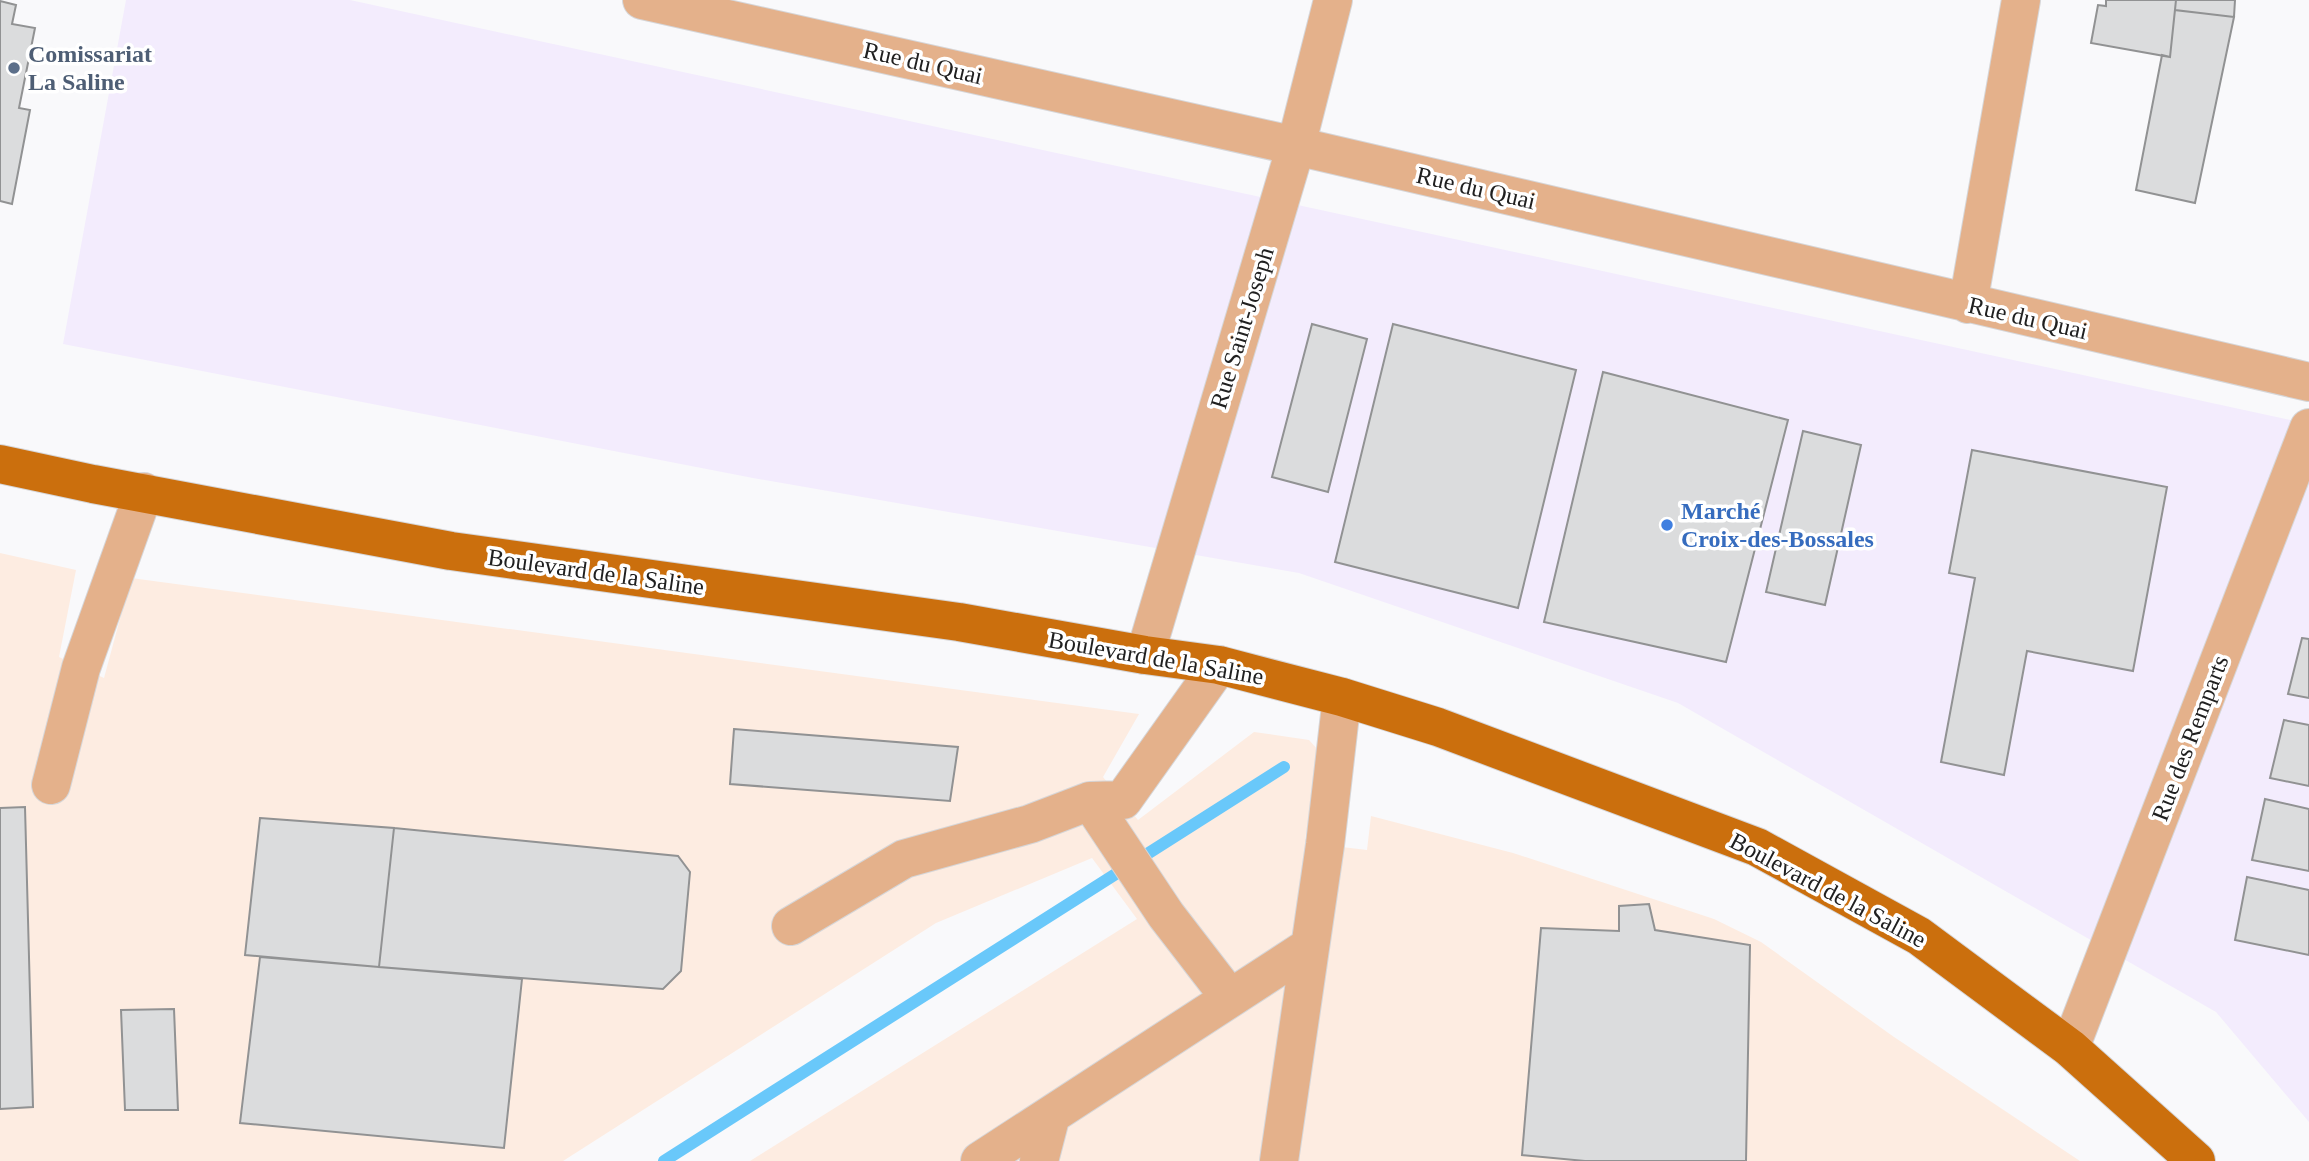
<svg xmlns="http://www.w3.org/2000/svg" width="2309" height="1161" viewBox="0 0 2309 1161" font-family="'Times New Roman',serif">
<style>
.commercial{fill:#f3ecfd}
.industrial{fill:#fdece1}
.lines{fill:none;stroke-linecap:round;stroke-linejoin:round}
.stream{stroke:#69c8fa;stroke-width:12}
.building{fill:#dbdcdd;stroke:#919293;stroke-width:2}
.minor-casing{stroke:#d6d6d8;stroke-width:40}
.major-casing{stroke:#d6d6d8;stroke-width:40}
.minor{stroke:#e4b18b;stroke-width:38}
.major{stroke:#cb6f0d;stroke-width:38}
.service-dot{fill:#5c6f8a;stroke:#fff;stroke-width:2.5}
.shop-dot{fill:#3f7fe0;stroke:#fff;stroke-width:2.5}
.labels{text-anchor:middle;stroke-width:7;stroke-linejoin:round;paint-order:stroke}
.service-label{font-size:24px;font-weight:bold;fill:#4e5e75;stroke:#fff;text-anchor:start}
.street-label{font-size:24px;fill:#202020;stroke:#fff}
.shop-label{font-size:24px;font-weight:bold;fill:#366cbe;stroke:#fff;text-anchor:start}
</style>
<rect width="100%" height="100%" fill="#f9f9fb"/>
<path class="commercial" d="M126,0h224l1959,424v698l-93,-110 -538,-309 -379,-130 -546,-95 -690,-134z"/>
<path class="industrial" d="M0,553l76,17 -17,87 45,21 27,-100 1008,136 -36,63 35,43 116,-88 55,8 10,11 -1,22 -13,66 20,6 42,5 4,-34 142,37 201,66 47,23 133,95 186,124h-1330l387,-242 -45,-61 -156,65 -373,238h-563z"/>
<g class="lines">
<path class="stream" d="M664,1161l620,-394"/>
</g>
<path class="building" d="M2106,0h70l-6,57 -79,-14 7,-38 8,1z
M2176,0h59l-1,17 -59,-7z
M0,1l16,4 -4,19 23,4 -16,80 11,2 -18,94 -12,-3z
M2175,10l59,7 -39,186 -59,-13 26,-135 8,2z
M1312,324l55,15 -39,153 -56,-15z
M1393,324l183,46 -58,238 -183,-46z
M1603,372l185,48 -62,242 -182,-40z
M1803,431l58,14 -36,160 -59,-13z
M1972,450l195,37 -34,184 -106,-20 -23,124 -63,-13 34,-184 -26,-5z
M2302,638l7,1v59l-21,-4z
M2284,720l25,5v61l-39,-8z
M734,729l224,18 -8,54 -220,-17z
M2265,799l44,10v62l-57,-11z
M25,807l8,300 -33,2v-301z
M260,818l134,10 -15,139 -134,-12z
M394,828l284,28 12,16 -9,99 -18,18 -284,-22z
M2247,877l62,13v65l-74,-15z
M1649,904l6,26 95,15 -4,216h-161l-63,-6 19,-227 78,3v-25z
M260,957l262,22 -18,169 -264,-25z
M174,1009l4,101h-53l-4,-100z"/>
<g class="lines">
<defs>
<path id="minor" d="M642,0l654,146 1013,236
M1968,304l53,-304
M1145,655l151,-509 37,-146
M51,785l30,-117 63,-176
M1090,801l76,114 64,83
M791,926l113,-67 126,-35 60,-23 33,-1 96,-135
M2070,1048l239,-620
M980,1161l329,-214
M1039,1161l12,-46
M1279,1161l46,-316 17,-148"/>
<path id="major" d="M0,464l93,20 358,67 508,71 186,33 74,10 123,32 96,30 319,120 162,89 151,112 126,113"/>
</defs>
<use href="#minor" class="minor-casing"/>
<use href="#major" class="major-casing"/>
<use href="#minor" class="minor"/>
<use href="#major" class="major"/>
</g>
<circle class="service-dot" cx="14" cy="68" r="7"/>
<circle class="shop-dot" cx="1667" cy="525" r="7"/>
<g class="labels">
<g class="service-label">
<text x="28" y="62">Comissariat<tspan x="28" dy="28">La Saline</tspan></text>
</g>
<g class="street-label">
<text transform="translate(923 63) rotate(13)" y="8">Rue du Quai</text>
<text transform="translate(1476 188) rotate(13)" y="8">Rue du Quai</text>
<text transform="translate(2028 318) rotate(13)" y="8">Rue du Quai</text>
<text transform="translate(1242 328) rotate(-73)" y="8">Rue Saint-Joseph</text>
<text transform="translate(596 572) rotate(8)" y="8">Boulevard de la Saline</text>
<text transform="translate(1156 658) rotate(10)" y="8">Boulevard de la Saline</text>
<text transform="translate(2190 738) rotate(-69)" y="8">Rue des Remparts</text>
<text transform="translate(1828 890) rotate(28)" y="8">Boulevard de la Saline</text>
</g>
<g class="shop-label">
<text x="1681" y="519">Marché<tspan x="1681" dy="28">Croix-des-Bossales</tspan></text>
</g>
</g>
</svg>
